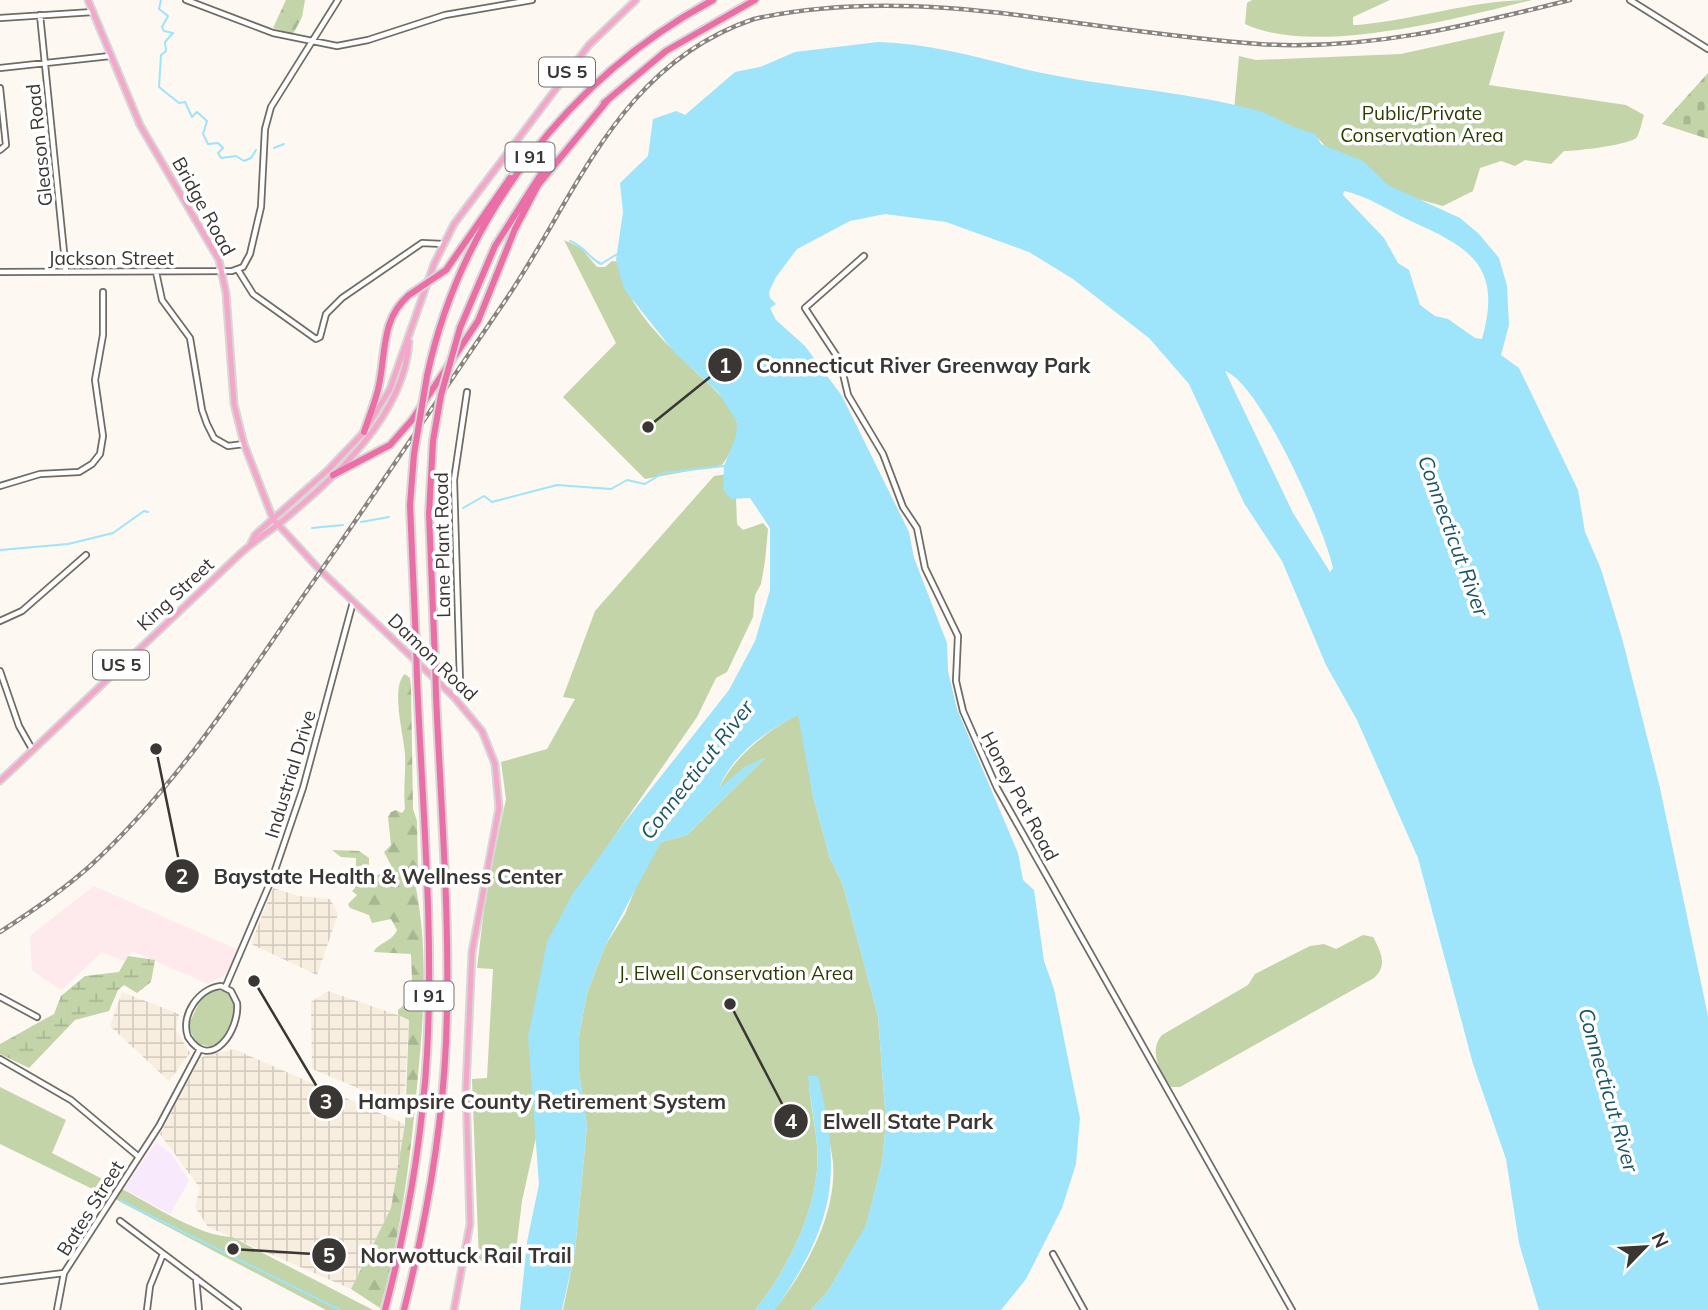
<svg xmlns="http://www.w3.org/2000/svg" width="1708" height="1310" viewBox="0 0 1708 1310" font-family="Mulish,sans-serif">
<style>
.commercial{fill:#fee9ec}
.industrial{fill:url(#industrial-grid)}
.education{fill:#f8e9fc}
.green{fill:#c2d4a8}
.forest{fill:url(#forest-firs)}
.wetland{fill:url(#wetland-marsh)}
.cemetery{fill:url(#cemetery-stones)}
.water{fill:#9ee4fa;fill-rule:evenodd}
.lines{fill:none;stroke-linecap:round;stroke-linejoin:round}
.stream{stroke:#9ee4fa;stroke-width:2}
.minor-casing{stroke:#706c65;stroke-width:8}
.major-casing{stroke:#d7d7d6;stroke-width:9}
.highway-casing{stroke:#d7d7d6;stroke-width:10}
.minor{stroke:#fff;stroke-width:4.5}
.major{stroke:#f3a8ca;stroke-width:5}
.highway{stroke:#eb6ea6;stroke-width:6}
.rail-casing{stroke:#888480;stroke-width:4.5}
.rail{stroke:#fff;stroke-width:2;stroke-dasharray:5;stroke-linecap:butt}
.highway-bridge-casing{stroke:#d7d7d6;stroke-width:10;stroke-linecap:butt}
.highway-bridge{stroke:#eb6ea6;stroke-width:6}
.labels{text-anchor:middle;stroke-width:7;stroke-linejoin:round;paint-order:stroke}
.shield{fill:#fff;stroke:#747271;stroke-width:2}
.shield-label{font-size:18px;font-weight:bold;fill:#393634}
.park-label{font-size:19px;fill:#2b3d00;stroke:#fff}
.street-label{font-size:19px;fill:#393634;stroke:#fff}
.water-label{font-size:21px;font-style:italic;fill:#1b5464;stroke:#fff}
.leader{fill:none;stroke:#393634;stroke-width:2.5}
.callout-dot{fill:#393634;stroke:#fff;stroke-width:2.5}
.mark-label{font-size:21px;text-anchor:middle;font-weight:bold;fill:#fff}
.callout-label{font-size:21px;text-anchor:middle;font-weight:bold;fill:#393634;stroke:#fff;stroke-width:7;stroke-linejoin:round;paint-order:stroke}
</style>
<defs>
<pattern id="industrial-grid" width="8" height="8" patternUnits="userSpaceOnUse" patternTransform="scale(1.75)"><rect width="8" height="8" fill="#f8eee0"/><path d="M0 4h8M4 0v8" fill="none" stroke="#d5cdc1"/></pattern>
<pattern id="forest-firs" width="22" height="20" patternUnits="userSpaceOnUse" patternTransform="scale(1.75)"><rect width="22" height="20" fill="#c2d4a8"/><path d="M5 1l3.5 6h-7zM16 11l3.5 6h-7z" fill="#a7b791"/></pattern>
<pattern id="wetland-marsh" width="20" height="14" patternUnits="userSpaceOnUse" patternTransform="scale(1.75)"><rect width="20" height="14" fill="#c2d4a8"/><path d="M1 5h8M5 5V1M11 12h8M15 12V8" fill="none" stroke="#a7b791"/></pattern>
<pattern id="cemetery-stones" width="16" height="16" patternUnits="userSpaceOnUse" patternTransform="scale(1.75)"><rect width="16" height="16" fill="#c2d4a8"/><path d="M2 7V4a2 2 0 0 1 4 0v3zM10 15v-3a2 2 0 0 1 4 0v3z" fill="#a7b791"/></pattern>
</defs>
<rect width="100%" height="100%" fill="#fdf8f1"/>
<path class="commercial" d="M94,886l144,64 -11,24 -19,10 -76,-33 -8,10 -22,-9 -41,38 -29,-20 -2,-34z"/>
<path class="industrial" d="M273,888l26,8 31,3 8,15 -21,61 -66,-31z
M328,991l81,28 -5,88 -92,-38 -1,-67z
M122,992l57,22 -3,16 14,23 -21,28 -59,-55z
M234,1049l171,75 -14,84 -40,81 -143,-62 -13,-20 5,-19 -40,-54 41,-77z"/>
<path class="education" d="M156,1142l16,13 17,26 -19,33 -46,-25z"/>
<path class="green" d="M1252,0h138l-37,17v8h5c57,-5 115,-25 174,-25 -75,18 -217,57 -287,24l2,-21z
M1505,31l-16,54 137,20 18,10c-2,6 -4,17 -7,22 -6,8 -61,14 -73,14l-13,13 -26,-4 -10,6 -14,-5 -21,7 -7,23 -30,15 -51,-14 -57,-34 -17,-20 -26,-5 -58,-22 5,-55 17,4 145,-6z
M564,240l17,8 16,19h8l7,-6 7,1c5,45 49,83 80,113 13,12 31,27 37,45 5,13 -6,35 -14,45l-77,14 -82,-82 53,-54z
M735,473l2,51 6,6 20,-7 5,6 -3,32 -4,23 -6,11 -2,22 -26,55 -11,6 -19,39 -97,140 -55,117 -9,43 1,116 -15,68 -8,66 -35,-6 -7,-182 15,-1 6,-109 -16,-1 9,-75 20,-94 -5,-37 46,-13 28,-50 -12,-2 32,-86 119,-135z
M799,714l14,82 17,62 13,27 35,131 8,107 -4,40 -16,63 -38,65 -17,19h-37c31,-38 63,-96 59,-147 -2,-26 -17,-61 -24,-87 0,23 6,46 8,70 5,56 -28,122 -62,164h-192l12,-59 12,-125 -8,-54v-36l8,-43 18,-47 20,-32 18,-44 18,-28 26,-7 78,-77 -20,9 -27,23c17,-35 47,-58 81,-76z
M1363,935l10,2c8,15 15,28 1,41l-194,109h-9c-11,-16 -23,-36 -9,-52l86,-50 7,-11 55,-28 14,-2 12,5z
M211,989l17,3 8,17c-6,18 -15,48 -40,33l-8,-16 15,-32z
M0,1087l66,33 -14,33 62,32 -7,11 -107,-52z
M122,1189c33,17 76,47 110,48l141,73h-47l-211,-111z"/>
<path class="forest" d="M286,0h19l-3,17 -9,17 -20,-6z
M405,674l5,4 1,8 2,123 4,12 1,52 -4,5c15,70 10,137 3,208 -7,76 -16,148 -37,222l-29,-19 40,-81 14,-84 4,-104 -11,-5v-5c19,-13 13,-36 13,-56l-37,-2c2,-8 18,-10 23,-22l-6,-11 -19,4 -3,-8 -19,-7 -2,-4 9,-9 -5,-4 3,-3 1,-30 -15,-1 -9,-7 27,1 10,7v18l14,-2 9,-7 -8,-15 7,-7 -3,-28 3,-5 5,-2 6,3 3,-4c-2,-18 1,-36 0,-55 -1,-19 -15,-67 0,-80z"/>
<path class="wetland" d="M128,956l27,4 -4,22 -14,11 -13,-8 -6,5 -9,21 -34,9 -46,48 -29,-14v-10l54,-30 7,-18 24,-20 34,-4z"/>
<path class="cemetery" d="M1708,73v66l-46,-15z"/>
<path class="water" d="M878,42c49,1 99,15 146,27 76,18 156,21 232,41 20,6 38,20 59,23l6,11 42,17 25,24 72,33 19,16 20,24 8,28 2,39 -8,30 18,13 59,122 7,42 16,37 21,69 38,150 48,228v294h-169l-20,-67 -13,-84 -33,-95 -55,-206 -61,-138 -31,-55 -44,-104 -38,-58 -55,-119 -40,-46 -76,-59 -44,-27 -83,-30 -61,-8 -35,7 -53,28 -21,28 -7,15 1,6 6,6 -6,4 6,12 29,26 37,50 67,136 5,26 33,85 1,28 9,38 61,144 5,27 11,10 10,71 10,28 26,129 -4,46 -14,44 -36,71 -25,31h-190l17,-19 38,-66 16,-62 4,-40 -8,-107 -35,-131 -13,-27 -17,-62 -15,-81c-31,15 -66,40 -79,73l26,-21 21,-10 -79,78 -26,7 -56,104 -18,47 -8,43v36l8,54 -12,125 -13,59h-42l7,-68 12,-58 -11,-147 19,-95 26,-49 51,-70 105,-133 26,-49 15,-51v-62l-20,-30 -19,1 -8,-9 1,-24 12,-30 1,-14 -19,-30 -43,-39 -51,-64 -8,-29 7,-48 -3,-29 28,-27 5,-37 23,-8 9,4 50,-43 25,-5 35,-15zM1344,191c24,5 47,21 69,31 60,27 89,46 69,117l-7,-1 -27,-19 -13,-3 -15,-11 -11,-35 -11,-7 -14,-25 -41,-43zM1225,371c35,12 100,158 108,197l-3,4 -37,-59z
M808,1076h10c24,99 17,145 -40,230l-4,4h-19c34,-42 67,-108 62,-164 -2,-24 -7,-47 -9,-70z"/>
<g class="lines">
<path class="stream" d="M161,0l-2,9 9,7 -6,11 2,4 9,2 -8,9 1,9 -5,4 -2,32 20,16 6,-1 7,15 5,-5 10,9 -4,13 5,10 10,-1 5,5 -5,5 3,5 15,-2 8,5 7,-3 5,-8
M274,148l10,-4
M570,241c17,7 17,16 31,23l18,-11
M463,508l21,-12 8,6 65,-17 54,4 16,-9 18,4 18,-11 61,-7
M361,522l28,-5
M312,528l31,-3
M0,550l68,-6 45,-11 31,-22 4,1
M121,1201l219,109"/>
<defs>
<path id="minor" d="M186,0l87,33 64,13 31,-6 77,-25 87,-15
M1630,0l78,49
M40,15l26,257
M0,18l93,-6
M0,68l110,-12
M0,88l6,57 -6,5
M864,256l-59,52 35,53 8,34 35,59 20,53 14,21 8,40 33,68 -2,45 7,30 34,77 295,522
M238,270l15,24 63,45 4,-2 6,-23 16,-16 80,-55 21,1
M0,272l232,-1 11,-4 7,-13 11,-47 4,-78 6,-22 67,-107
M156,272l6,28 28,38 12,72 5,14 7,14 14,8 16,-2
M0,486l40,-12 39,-2 13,-8 8,-10 3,-18 -8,-56 8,-45v-43
M0,621l22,-10 64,-56
M0,671l19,55 13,23
M454,697l6,-15 -6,-202 13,-88
M221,986l10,5 6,12c3,27 -26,70 -49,34 -8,-22 11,-49 33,-51z
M225,988l48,-112 30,-88 50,-186
M0,997l37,20
M0,1059l71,41 68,57
M120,1221l118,89
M1053,1254l31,56
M64,1273l95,-147 41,-77
M196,1278l3,32
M0,1281l64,-8
M57,1310l7,-37
M147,1310l3,-24 13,-32"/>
<path id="major" d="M88,0l52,125 79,135 7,33 8,111 10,40 29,75 45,49 136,129 28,34 13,33 4,44 -27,144 -6,137 4,135 -16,86
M250,545l5,-10 73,-65 36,-38 26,-43 44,-125 20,-40 135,-179 47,-45
M0,781l241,-228c12,-11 26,-20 39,-30 54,-45 124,-106 129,-181"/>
<path id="highway" d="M604,103l62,-52 89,-51
M446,270l64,-92
M460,328l35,-82 46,-72
M427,376c34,-159 144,-300 286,-376
M364,432c5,-16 12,-31 15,-47 7,-33 2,-66 30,-90
M433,441l-4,73 6,147
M414,454l-4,51 6,139
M333,475l57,-30 22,-25 66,-99 37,-92 23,-44 69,-84
M385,1310c22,-84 37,-169 42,-256 7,-125 -5,-251 -10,-376
M404,1310c22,-88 38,-177 42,-268 5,-115 -5,-232 -10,-347"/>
</defs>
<use href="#minor" class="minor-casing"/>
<use href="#major" class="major-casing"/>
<use href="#highway" class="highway-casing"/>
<use href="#minor" class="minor"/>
<use href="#major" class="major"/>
<use href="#highway" class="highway"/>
<defs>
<path id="rail" d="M0,932c31,-20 62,-41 90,-66 86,-79 148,-176 214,-271 68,-97 134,-196 201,-294 74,-109 113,-236 249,-282 86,-19 176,-15 263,-4 80,10 161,23 242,29 107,7 208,-18 311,-44"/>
</defs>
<use href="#rail" class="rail-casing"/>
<use href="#rail" class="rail"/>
<defs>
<path id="highway-bridge" d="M409,295l37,-25
M433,441l8,-46 19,-67
M414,454l13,-78
M416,644l1,34
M435,661l1,34"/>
</defs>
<use href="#highway-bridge" class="highway-bridge-casing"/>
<use href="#highway-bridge" class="highway-bridge"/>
</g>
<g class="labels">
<g class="shield">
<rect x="539" y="57.5" width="56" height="29" rx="5"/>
<rect x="505.5" y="142.5" width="49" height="29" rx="5"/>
<rect x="93" y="650.5" width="56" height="29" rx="5"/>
<rect x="404.5" y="981.5" width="49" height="29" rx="5"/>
</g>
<g class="shield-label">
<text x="567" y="78">US 5</text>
<text x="530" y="163">I 91</text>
<text x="121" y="671">US 5</text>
<text x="429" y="1002">I 91</text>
</g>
<g class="park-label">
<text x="1422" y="120">Public/Private<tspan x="1422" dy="22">Conservation Area</tspan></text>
<text x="736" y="980">J. Elwell Conservation Area</text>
</g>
<g class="street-label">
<text transform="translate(39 145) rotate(-96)" y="7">Gleason Road</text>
<text transform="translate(204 206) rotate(61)" y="7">Bridge Road</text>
<text x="111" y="265">Jackson Street</text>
<text transform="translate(442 545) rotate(-91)" y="7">Lane Plant Road</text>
<text transform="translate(175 594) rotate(-43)" y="7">King Street</text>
<text transform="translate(433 657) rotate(44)" y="7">Damon Road</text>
<text transform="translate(290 774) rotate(-73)" y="7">Industrial Drive</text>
<text transform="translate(1020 796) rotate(62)" y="7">Honey Pot Road</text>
<text transform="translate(90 1208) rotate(-58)" y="7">Bates Street</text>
</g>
<g class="water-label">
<text transform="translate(1453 536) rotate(70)" y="7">Connecticut River</text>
<text transform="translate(697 770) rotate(-52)" y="7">Connecticut River</text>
<text transform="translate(1608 1090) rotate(74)" y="7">Connecticut River</text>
</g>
</g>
<path class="leader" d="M648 427L725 365M156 749L182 876M254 981L326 1102M730 1004L791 1121M233 1249L329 1255"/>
<g class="callout-dot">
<circle cx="648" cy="427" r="7"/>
<circle cx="156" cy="749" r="7"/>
<circle cx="254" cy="981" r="7"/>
<circle cx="730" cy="1004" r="7"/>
<circle cx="233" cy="1249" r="7"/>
<circle cx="725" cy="365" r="18"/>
<circle cx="182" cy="876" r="18"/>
<circle cx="326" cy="1102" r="18"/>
<circle cx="791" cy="1121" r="18"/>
<circle cx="329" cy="1255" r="18"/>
</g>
<g class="mark-label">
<text x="725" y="373">1</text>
<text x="182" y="884">2</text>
<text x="326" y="1109">3</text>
<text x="791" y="1129">4</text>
<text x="329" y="1263">5</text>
</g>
<g class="callout-label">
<text x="923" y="373">Connecticut River Greenway Park</text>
<text x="388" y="884">Baystate Health &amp; Wellness Center</text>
<text x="542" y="1109">Hampsire County Retirement System</text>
<text x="908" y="1129">Elwell State Park</text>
<text x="466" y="1263">Norwottuck Rail Trail</text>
</g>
<g transform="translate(1645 1247) rotate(65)" stroke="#ffffff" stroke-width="5" paint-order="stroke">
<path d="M0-5L12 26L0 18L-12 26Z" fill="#393634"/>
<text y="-10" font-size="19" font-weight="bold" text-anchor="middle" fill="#393634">N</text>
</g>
</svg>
